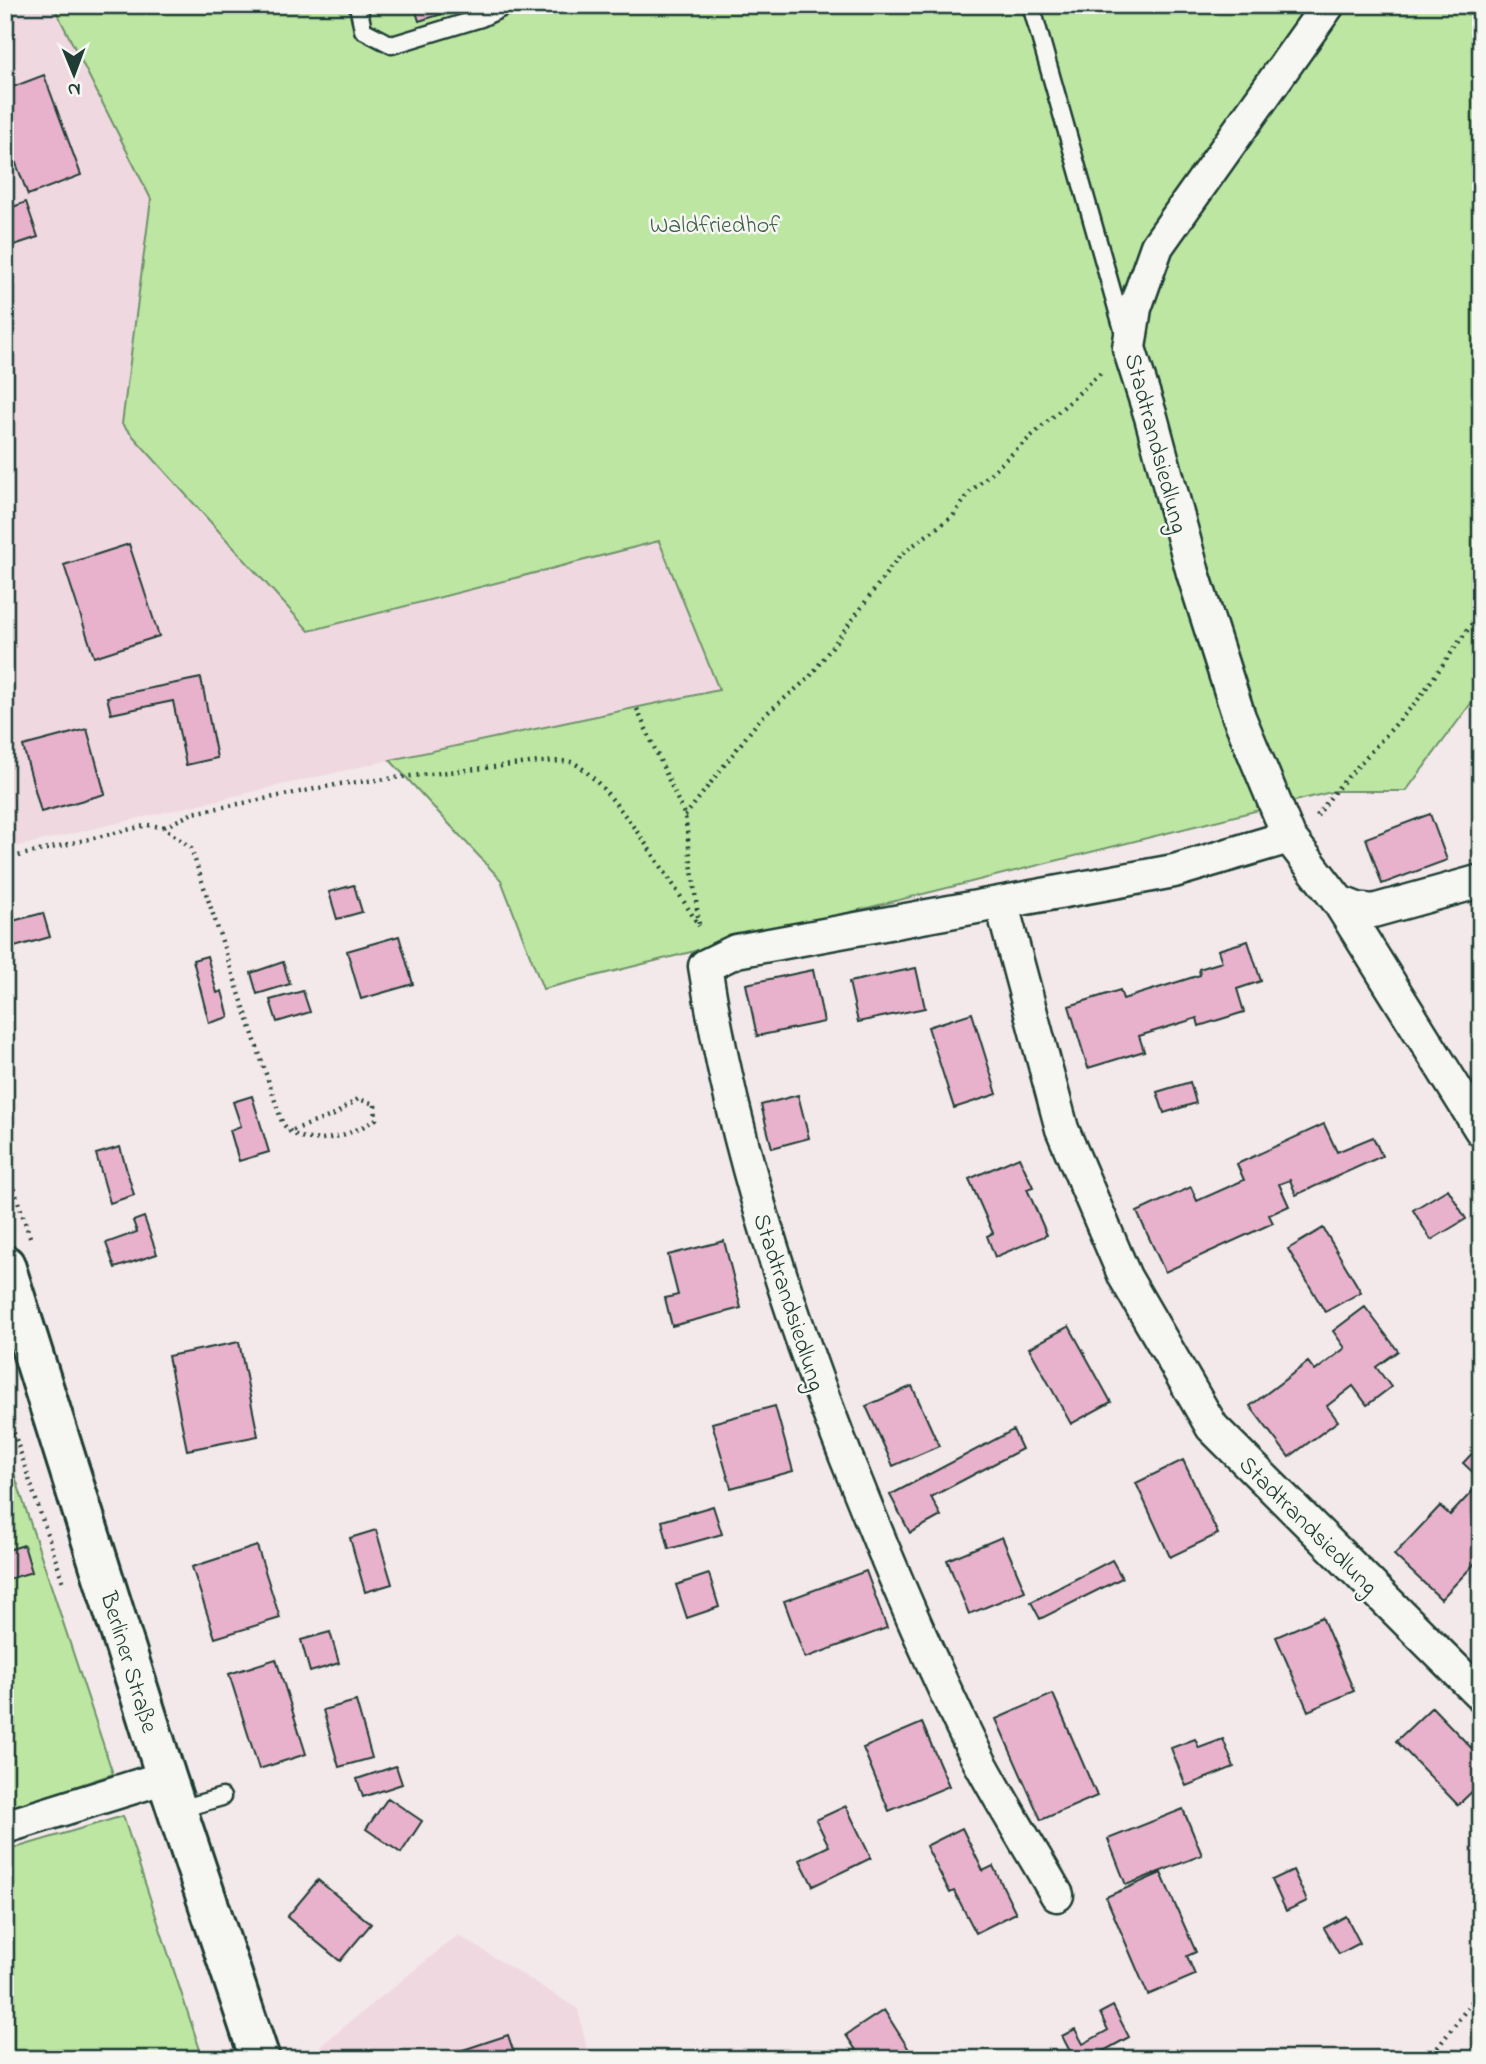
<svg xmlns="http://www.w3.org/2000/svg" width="1486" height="2064" viewBox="0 0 1486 2064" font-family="'Indie Flower',sans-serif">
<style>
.built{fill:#f0d8e1}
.green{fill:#bce6a2;stroke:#6e926b;stroke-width:2}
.building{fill:#e8b2cc;stroke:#1f3d34;stroke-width:2}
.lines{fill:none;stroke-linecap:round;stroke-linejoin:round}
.lane-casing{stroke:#1f3d34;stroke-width:21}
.street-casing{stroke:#1f3d34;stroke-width:37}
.secondary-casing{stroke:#1f3d34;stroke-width:44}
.path{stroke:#1f3d34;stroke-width:4.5;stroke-dasharray:2 5;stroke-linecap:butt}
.lane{stroke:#f6f6f2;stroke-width:16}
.street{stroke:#f6f6f2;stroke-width:32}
.secondary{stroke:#f6f6f2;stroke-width:38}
.labels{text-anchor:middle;stroke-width:5;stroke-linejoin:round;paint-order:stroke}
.park-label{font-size:24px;fill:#3e5f4a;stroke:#f6f6f2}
.street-label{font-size:24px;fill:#1f3d34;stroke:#f6f6f2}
</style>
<rect width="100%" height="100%" fill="#f3e8ea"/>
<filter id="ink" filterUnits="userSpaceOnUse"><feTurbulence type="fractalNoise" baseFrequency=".0143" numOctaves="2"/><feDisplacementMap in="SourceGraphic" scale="14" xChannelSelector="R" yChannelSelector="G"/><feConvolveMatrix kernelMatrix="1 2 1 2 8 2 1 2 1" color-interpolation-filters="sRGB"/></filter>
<g filter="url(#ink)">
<path class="built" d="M5,5h48l98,194 -29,225 187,207 350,-90 60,149 -329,70 -385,89z
M458,1935l120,74 11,50h-267l-4,-11z"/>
<path class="green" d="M53,5h1428v685l-75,101h-71l-792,198 -42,-109 -111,-120 329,-70 -60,-149 -350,90 -187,-207 29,-225z
M5,1446l108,328 -108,36z
M123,1816l80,243h-198v-208z"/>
<path class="building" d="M414,5h58l-53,16z
M44,75l37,100 -53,20 -23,-61v-44z
M26,202l12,35 -33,11v-38z
M129,544l30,92 -65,21 -30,-92z
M201,678l16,80 -31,7 -13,-64 -62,13 -4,-17z
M87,729l18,65 -64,18 -18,-66z
M1430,814l17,46 -65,24 -16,-46z
M354,885l8,27 -25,7 -8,-27z
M43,913l7,24 -39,11 -6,-25z
M399,936l14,48 -52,15 -14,-48z
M1248,941l13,40 -24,8 7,23 -45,14 -2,-8 -58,18 5,15 -56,17 -19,-62 51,-16 3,9 77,-24 -1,-6 23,-7 -4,-12z
M207,956l10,37 5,-2 7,26 -20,6 -16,-63z
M283,962l7,22 -33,10 -6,-21z
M916,968l9,40 -67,14 -9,-40z
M813,970l11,52 -67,14 -11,-52z
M303,991l7,21 -33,10 -7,-22z
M972,1013l25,81 -43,14 -26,-81z
M1190,1082l6,21 -32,10 -7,-21z
M798,1095l11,43 -37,10 -11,-43z
M252,1096l17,56 -30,9 -9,-31 11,-4 -8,-24z
M1324,1124l13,28 36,-15 9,19 -86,39 -6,-15 -11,4 10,22 -20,9 4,8 -108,49 -28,-60 54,-25 6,14 47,-21 -7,-16z
M120,1147l14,48 -24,8 -14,-49z
M1019,1157l14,30 -6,2 20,46 -52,22 -8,-21 6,-3 -24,-54z
M1448,1189l18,30 -35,21 -18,-30z
M144,1217l13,37 -42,14 -9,-25 31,-11 -4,-11z
M1323,1228l38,64 -36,20 -37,-63z
M724,1241l17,67 -69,18 -7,-28 13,-3 -10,-40z
M1365,1307l33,44 -22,16 15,20 -24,18 -14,-19 -26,20 11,15 -49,36 -39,-51 58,-44 7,9 30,-23 -12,-17z
M1069,1326l42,76 -40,22 -42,-76z
M239,1342l19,94 -71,14 -19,-94z
M912,1386l27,60 -46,20 -27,-60z
M775,1406l18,65 -62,17 -19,-65z
M1013,1430l9,19 -91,48 10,19 -31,17 -20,-38z
M1481,1444v36l-18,-17z
M1183,1460l35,74 -48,23 -34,-74z
M1481,1482v52l-4,3 4,4v16l-40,42 -47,-44 46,-49 10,9z
M713,1506l9,28 -53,15 -7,-28z
M376,1530l16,54 -27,8 -15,-54z
M1002,1537l23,54 -56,23 -22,-54z
M24,1545l8,27 -27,8v-29z
M257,1546l23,72 -65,20 -23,-71z
M1112,1560l10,18 -82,41 -9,-17z
M866,1571l21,57 -82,30 -21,-57z
M709,1574l10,33 -32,11 -11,-33z
M1322,1617l32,74 -46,20 -32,-74z
M330,1632l9,31 -29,9 -9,-32z
M276,1659l30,95 -47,15 -30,-95z
M1053,1694l44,102 -56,24 -45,-101z
M356,1701l16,57 -33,9 -16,-57z
M1432,1707l49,51v25l-23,22 -62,-64z
M922,1723l27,63 -60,25 -26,-63z
M1195,1739l4,9 24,-9 11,28 -48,19 -15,-38z
M396,1766l6,18 -39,13 -6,-18z
M388,1798l34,23 -21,32 -35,-24z
M846,1806l25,52 -58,28 -13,-26 29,-14 -13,-26z
M1183,1809l19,46 -76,30 -18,-46z
M962,1828l21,43 10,-5 23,47 -40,20 -22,-42 -4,2 -24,-47z
M1293,1870l14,31 -21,10 -14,-31z
M1161,1873l35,79 -9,4 8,19 -47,20 -42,-98z
M318,1880l53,44 -31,37 -53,-44z
M1346,1916l14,27 -21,11 -15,-26z
M1113,2006l16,31 -40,22h-15l-12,-23 13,-7 8,15 25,-14 -8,-17z
M884,2010l31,49h-53l-16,-24z
M508,2035l8,24h-70l-1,-3z"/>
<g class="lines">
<defs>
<path id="lane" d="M358,5l5,25 29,15 89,-27 27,-13
M1031,5l93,328
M177,1810l45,-13"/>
<path id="street" d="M1328,5l-171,241 -22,62 -6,40 22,69 42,156 46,144 50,120 50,65 142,228
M1339,902l18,7 16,2 108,-30
M1002,905l60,224 63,148 87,150 269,268
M5,1827l161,-50
M1057,1895c-27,-47 -57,-94 -82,-142 -43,-87 -81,-176 -117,-266 -68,-167 -125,-342 -153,-521l31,-15 438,-80 115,-34"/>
<path id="secondary" d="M5,1265l161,512 94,282"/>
</defs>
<use href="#lane" class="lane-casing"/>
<use href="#street" class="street-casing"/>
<use href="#secondary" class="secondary-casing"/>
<path class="path" d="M637,709l48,107 14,108
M685,816l75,-97 49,-41 91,-123 53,-39 17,-24 132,-120
M1317,816l18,-25 82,-90 64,-90
M164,827l29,-14 147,-29 199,-22c9,0 23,-2 32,0 33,11 108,131 128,164
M5,859l143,-34 15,2 28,21 91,274c19,31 69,14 94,-3l-1,-15 -17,-5 -24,16 -46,17
M5,1162l25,75
M5,1406l59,179
M1429,2059l52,-69"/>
<use href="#lane" class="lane"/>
<use href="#street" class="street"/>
<use href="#secondary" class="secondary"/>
</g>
</g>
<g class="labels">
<g class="park-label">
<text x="715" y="232">Waldfriedhof</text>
</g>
<g class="street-label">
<text transform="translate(1157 443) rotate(75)" y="8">Stadtrandsiedlung</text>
<text transform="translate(790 1302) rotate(72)" y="8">Stadtrandsiedlung</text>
<text transform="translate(1309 1525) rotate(45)" y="8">Stadtrandsiedlung</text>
<text transform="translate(130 1662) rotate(73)" y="8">Berliner Straße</text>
</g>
</g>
<rect width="1486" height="2064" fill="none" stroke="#f6f6f2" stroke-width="28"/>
<rect x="14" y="14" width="1458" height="2036" fill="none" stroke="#1f3d34" stroke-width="2.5" filter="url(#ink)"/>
<g transform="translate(74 74) rotate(179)" stroke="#f6f6f2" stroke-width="5" paint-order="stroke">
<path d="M0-5L12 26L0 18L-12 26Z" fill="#1f3d34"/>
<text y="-10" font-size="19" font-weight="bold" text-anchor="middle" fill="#1f3d34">N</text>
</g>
</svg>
